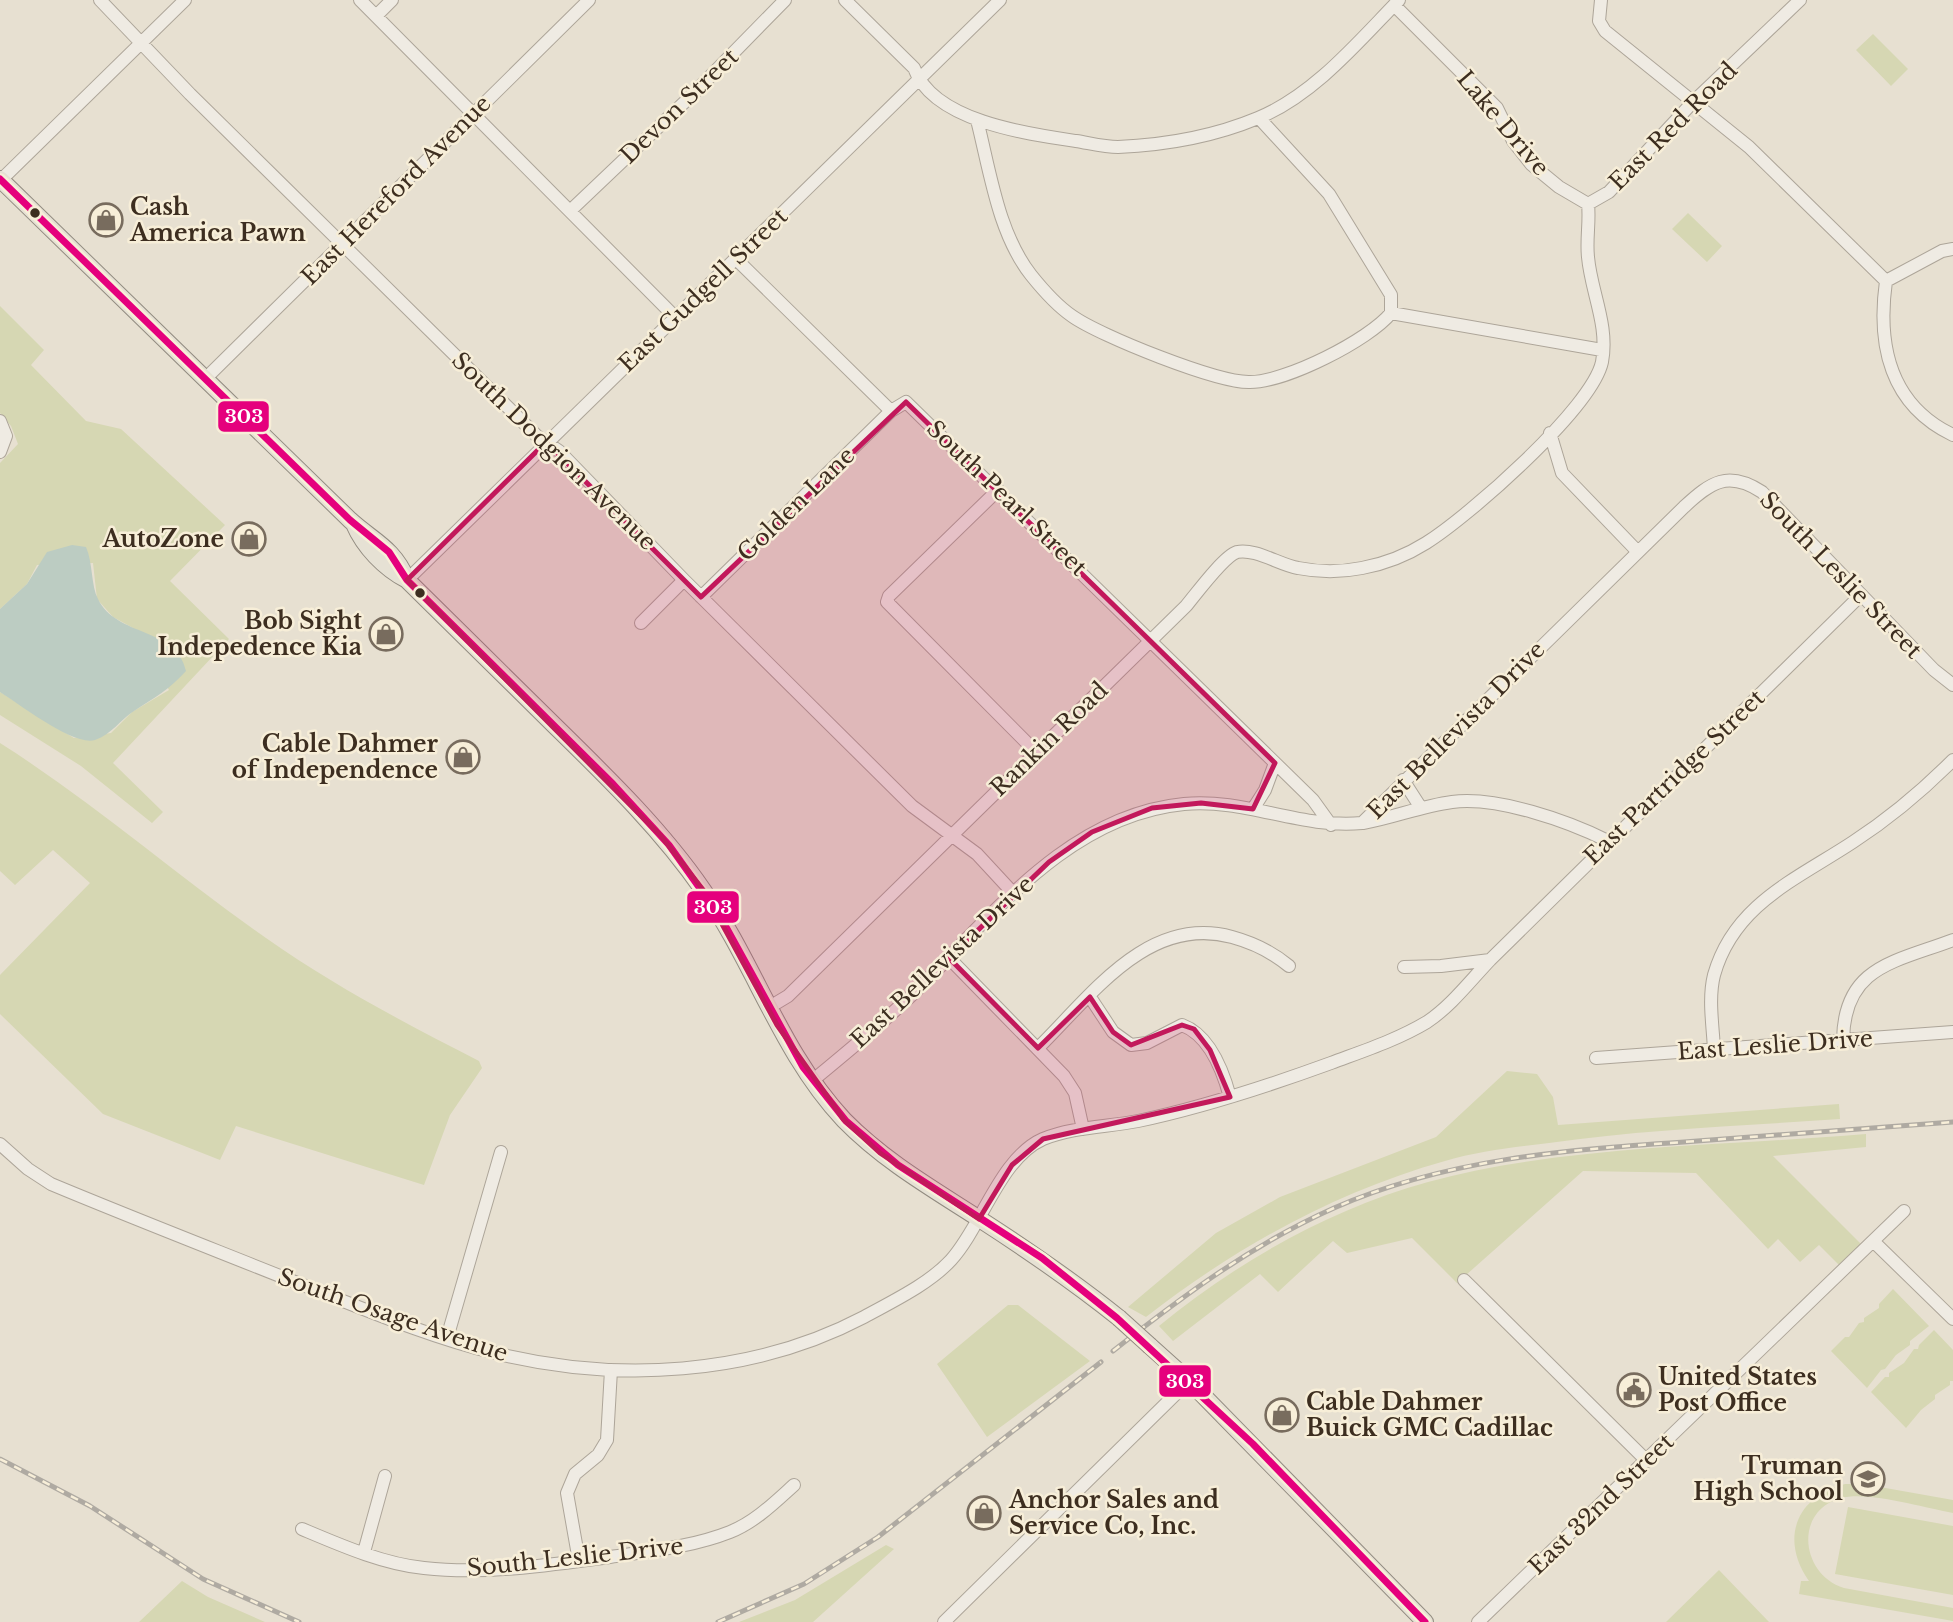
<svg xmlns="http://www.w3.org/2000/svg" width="1953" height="1622" viewBox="0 0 1953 1622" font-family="'Libre Baskerville',serif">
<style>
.green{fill:#d6d7b3}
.water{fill:#bcccc2}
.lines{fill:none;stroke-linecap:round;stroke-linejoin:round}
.minor-casing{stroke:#ada599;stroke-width:14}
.major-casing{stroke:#928b80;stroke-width:18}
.minor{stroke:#efebe3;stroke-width:12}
.major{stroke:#e6e1d4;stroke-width:16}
.rail-casing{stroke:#afaaa2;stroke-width:5}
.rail{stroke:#f7eed8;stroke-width:2.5;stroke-dasharray:8;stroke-linecap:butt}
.major-bridge-casing{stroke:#928b80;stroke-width:18;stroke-linecap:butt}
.major-bridge{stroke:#e6e1d4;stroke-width:16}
.bus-1-casing{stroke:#f7eed8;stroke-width:12}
.bus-1{stroke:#e5007d;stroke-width:7}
.marked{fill:#c2185b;fill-opacity:0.2;stroke:#c2185b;stroke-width:5;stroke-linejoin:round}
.bus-dot{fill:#3d2e20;stroke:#f7eed8;stroke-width:2.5}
.labels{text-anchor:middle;stroke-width:5;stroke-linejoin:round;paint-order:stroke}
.street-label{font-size:23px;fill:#3d2e20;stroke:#f7eed8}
.poi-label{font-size:23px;font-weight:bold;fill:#3d2e20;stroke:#f7eed8;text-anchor:start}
.line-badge{stroke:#f7eed8;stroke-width:2.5}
.badge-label{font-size:19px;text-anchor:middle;font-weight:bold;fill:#fff}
</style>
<rect width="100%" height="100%" fill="#e7e0d1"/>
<path class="green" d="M1873,34l35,35 -17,17 -35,-36z
M1688,213l34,33 -15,16 -35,-33z
M0,306l44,44 -13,15 55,56 35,8 104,96 -55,56 59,58 -116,124 50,49 -11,11 -71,-57 -81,-51v-23l74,46 37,-5 21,-21 37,-22 -36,-62 -20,-11 -16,-18 -4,-36 -56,2 -10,19 -27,25v-146l18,-19 -7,-18 -11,-13z
M0,743c93,59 176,132 266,195 68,48 139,85 213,123l3,7 -32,47 -26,70 -188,-59 -16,34 -117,-46 -103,-100v-39l90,-92 -37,-33 -38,35 -15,-14z
M1507,1071l30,3 16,23 5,28 281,-21 1,15c-97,7 -194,10 -291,24 -34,4 -71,8 -104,18 -110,31 -209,86 -299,156l-18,-10 88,-74 64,-36 156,-60z
M1866,1134v13l-93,9 88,88 -22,21 -20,-20 -19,17 -22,-23 -10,10 -72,-76 -113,-2 -126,112 -45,-45 -65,15 -14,-12 -55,51 -18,-18 -87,67 -14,-15c78,-64 171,-117 269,-144 135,-37 298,-36 438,-48z
M1893,1289l36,37 -19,15v4l-14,10 -11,14 -4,1 -14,18 -36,-37 14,-14h4l10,-14 5,-1v-4l15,-10v-4z
M1008,1305h10l72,56 -103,76 -50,-73z
M1934,1330l19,20v31h-3v4l-15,10v4l-14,11 -15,18 -35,-36 14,-15h4v-4l15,-10 10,-14h4l1,-4z
M1845,1484h18l90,16v13c-29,-5 -84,-22 -112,-15 -48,13 -40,77 3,90l109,20v13l-154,-27 2,-13h8c-29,-41 -14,-84 36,-97z
M1848,1507l105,19v69l-118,-21z
M886,1545l8,4 -81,73h-74l56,-22z
M1719,1570l50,52h-103z
M182,1581l26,16 57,25h-126z"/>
<path class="water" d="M72,545l14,2c7,16 5,39 12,52 18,38 79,28 88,72 -16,18 -32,27 -52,40 -14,9 -22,23 -39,29 -20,7 -76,-36 -95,-48v-83l27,-25 20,-32z"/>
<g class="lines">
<defs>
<path id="minor" d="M100,0l90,94 347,342 22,15 125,129 228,226 65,48 37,40
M360,0l315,317
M845,0l69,68c19,53 113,66 162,73 13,2 28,6 42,6 46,-2 97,-11 140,-29 56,-23 100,-76 141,-118
M1601,0l-2,21 6,10 144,116 137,134
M1394,5l103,103 16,33 18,23 28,23 29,17
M376,16l16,-16
M1259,118l70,76 62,101v18
M977,120c13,51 21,113 54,155 12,15 25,30 41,41 28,20 146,67 178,66 36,0 119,-42 141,-69l211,37
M1,180l184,-180
M1588,204l21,-12 84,-90 107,-102
M571,210l120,-114 94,-96
M735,258l156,153
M1886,281c-9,64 4,124 67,154
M1886,281l56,-30 11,-2
M204,380l385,-380
M0,421l6,15 -6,16
M1550,433l12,40 76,79
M998,490l-109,106 -2,6 148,149
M407,580l593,-580
M701,597l190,-186 15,-9 407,398 18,25
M641,623l43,-43
M1403,780l18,28
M1253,809l12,-19 10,-27
M1363,823c30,-5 58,-17 89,-21 45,-6 116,19 156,39
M949,958l115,118 11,17 8,36
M1404,967l37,-1 49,-6 371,-365
M1090,997l23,35 18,13 16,-2 35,-18c27,10 41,46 48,72
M768,1008l20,-12 398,-390c10,-12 38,-50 51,-54 18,-4 43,13 61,16 20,4 44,4 64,0 22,-4 45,-13 64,-25 42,-26 166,-135 176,-181 7,-37 -11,-70 -14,-105 -2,-18 2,-36 0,-53
M1843,1040c1,-74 52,-78 110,-100
M1038,1048c53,-52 110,-134 194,-111 22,6 39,14 57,29
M1714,1050c-1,-24 -6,-51 0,-75 20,-71 83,-96 139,-133 37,-24 69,-51 100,-82
M1596,1058l357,-26
M812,1081c35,-29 71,-58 104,-90 77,-76 153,-176 268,-187 61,-6 117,25 178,19l322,-316c27,-25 44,-37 78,-15l172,178 19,15
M0,1144l28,25 23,15c79,33 159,64 239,96 67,26 135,56 205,73 121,30 257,23 369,-36 29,-16 65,-33 87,-57 31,-34 49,-102 92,-121 29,-12 64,-12 95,-18 66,-14 130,-35 193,-58 32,-12 66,-23 96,-41 24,-16 43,-41 63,-62
M1873,1241l80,78
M1464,1280l183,181
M447,1338l54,-186
M302,1529c38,16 81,35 122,39 62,7 125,-3 186,-11 40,-6 82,-10 120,-25 25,-10 44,-29 64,-47
M364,1552l21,-76
M579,1561l-12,-68 8,-19 23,-19 9,-15 4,-70
M944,1622l245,-241
M1478,1622l426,-411"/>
<path id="major" d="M0,179l350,341c23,21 44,28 57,60
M354,524c10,23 30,44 53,56 49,48 98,97 147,145 53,52 107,104 149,165 52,74 78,163 141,230 40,41 89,69 137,100 48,31 93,62 138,98
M1150,1346l39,35 236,241"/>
</defs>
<use href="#minor" class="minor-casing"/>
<use href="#major" class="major-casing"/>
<use href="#minor" class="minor"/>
<use href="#major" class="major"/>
<defs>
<path id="rail" d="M1113,1351c70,-55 138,-106 221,-143 111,-49 230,-58 350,-66 90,-7 179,-13 269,-20
M0,1459l90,47 113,73 96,43
M718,1622l86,-38 74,-47 223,-175"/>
</defs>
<use href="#rail" class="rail-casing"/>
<use href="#rail" class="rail"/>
<defs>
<path id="major-bridge" d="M1119,1318l31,28"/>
</defs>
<use href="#major-bridge" class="major-bridge-casing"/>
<use href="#major-bridge" class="major-bridge"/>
<defs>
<path id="bus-1" d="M0,179l350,341 39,32 18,28 206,204 56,61 52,73 82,149 43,54 52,44 144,93 75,60 136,126 172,178"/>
</defs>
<use href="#bus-1" class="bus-1-casing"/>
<use href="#bus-1" class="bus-1"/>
</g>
<path class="marked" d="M906,402l369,361 -22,46 -52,-6 -49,5 -60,24 -43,30 -100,96 89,90 52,-51 23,35 18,13 51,-20 12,4 16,21 20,47 -187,42 -31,26 -33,54 -99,-66 -36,-33 -67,-95 -73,-134 -43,-55 -254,-256 139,-138 155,155z"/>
<defs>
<symbol id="shop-ring" viewBox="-11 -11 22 22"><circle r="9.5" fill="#f7eed8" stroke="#786c5e" stroke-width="1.5"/><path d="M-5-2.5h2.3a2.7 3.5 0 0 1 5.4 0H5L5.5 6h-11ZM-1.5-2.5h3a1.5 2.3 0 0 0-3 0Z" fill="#786c5e"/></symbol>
<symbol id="civic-ring" viewBox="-11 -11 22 22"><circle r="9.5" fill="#f7eed8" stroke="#786c5e" stroke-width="1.5"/><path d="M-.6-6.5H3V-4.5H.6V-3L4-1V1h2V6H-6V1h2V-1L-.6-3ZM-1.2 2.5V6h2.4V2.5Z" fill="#786c5e"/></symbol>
<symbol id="school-ring" viewBox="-11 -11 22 22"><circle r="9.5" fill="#f7eed8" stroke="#786c5e" stroke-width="1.5"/><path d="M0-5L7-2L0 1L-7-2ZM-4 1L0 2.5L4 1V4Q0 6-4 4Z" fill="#786c5e"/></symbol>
</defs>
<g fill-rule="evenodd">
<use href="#shop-ring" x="87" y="201" width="38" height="38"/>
<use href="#shop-ring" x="230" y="520" width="38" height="38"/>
<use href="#shop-ring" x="367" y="615" width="38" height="38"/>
<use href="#shop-ring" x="444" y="738" width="38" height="38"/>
<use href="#civic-ring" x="1615" y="1371" width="38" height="38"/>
<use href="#shop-ring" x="1263" y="1396" width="38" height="38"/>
<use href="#school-ring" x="1849" y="1460" width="38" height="38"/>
<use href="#shop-ring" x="965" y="1494" width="38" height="38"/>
</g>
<g class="bus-dot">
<circle cx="35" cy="213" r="6"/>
<circle cx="420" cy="593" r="6"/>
</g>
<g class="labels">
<g class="street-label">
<text transform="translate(679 106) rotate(-44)" y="8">Devon Street</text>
<text transform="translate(1503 123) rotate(50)" y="8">Lake Drive</text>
<text transform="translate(1673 126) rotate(-45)" y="8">East Red Road</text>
<text transform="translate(396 190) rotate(-45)" y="8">East Hereford Avenue</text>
<text transform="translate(703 290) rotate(-44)" y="8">East Gudgell Street</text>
<text transform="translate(554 451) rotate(44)" y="8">South Dodgion Avenue</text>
<text transform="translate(1007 498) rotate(44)" y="8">South Pearl Street</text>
<text transform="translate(796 504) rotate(-44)" y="8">Golden Lane</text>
<text transform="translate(1841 575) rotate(46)" y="8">South Leslie Street</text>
<text transform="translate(1456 730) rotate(-45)" y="8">East Bellevista Drive</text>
<text transform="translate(1049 739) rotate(-44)" y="8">Rankin Road</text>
<text transform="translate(1674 777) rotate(-44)" y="8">East Partridge Street</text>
<text transform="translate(942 962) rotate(-43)" y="8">East Bellevista Drive</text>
<text transform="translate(1775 1045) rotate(-4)" y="8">East Leslie Drive</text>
<text transform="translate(393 1315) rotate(19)" y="8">South Osage Avenue</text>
<text transform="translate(1601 1504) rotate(-44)" y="8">East 32nd Street</text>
<text transform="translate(575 1557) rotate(-6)" y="8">South Leslie Drive</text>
</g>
<g class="poi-label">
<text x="130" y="215">Cash<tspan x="130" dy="26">America Pawn</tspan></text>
<text x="224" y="547" text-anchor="end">AutoZone</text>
<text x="362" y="629" text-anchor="end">Bob Sight<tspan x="362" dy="26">Indepedence Kia</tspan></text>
<text x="438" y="752" text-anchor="end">Cable Dahmer<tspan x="438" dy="26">of Independence</tspan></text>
<text x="1658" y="1385">United States<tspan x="1658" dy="26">Post Office</tspan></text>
<text x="1306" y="1410">Cable Dahmer<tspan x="1306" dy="26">Buick GMC Cadillac</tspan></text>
<text x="1843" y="1474" text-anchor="end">Truman<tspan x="1843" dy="26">High School</tspan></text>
<text x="1009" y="1508">Anchor Sales and<tspan x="1009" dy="26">Service Co, Inc.</tspan></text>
</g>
</g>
<g class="line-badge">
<rect x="217" y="400" width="53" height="33" rx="7" fill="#e5007d"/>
<rect x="686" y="890" width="54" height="34" rx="7" fill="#e5007d"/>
<rect x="1158" y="1364" width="54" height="34" rx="7" fill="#e5007d"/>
</g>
<g class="badge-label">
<text x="244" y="423">303</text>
<text x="713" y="914">303</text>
<text x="1185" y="1388">303</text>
</g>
</svg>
